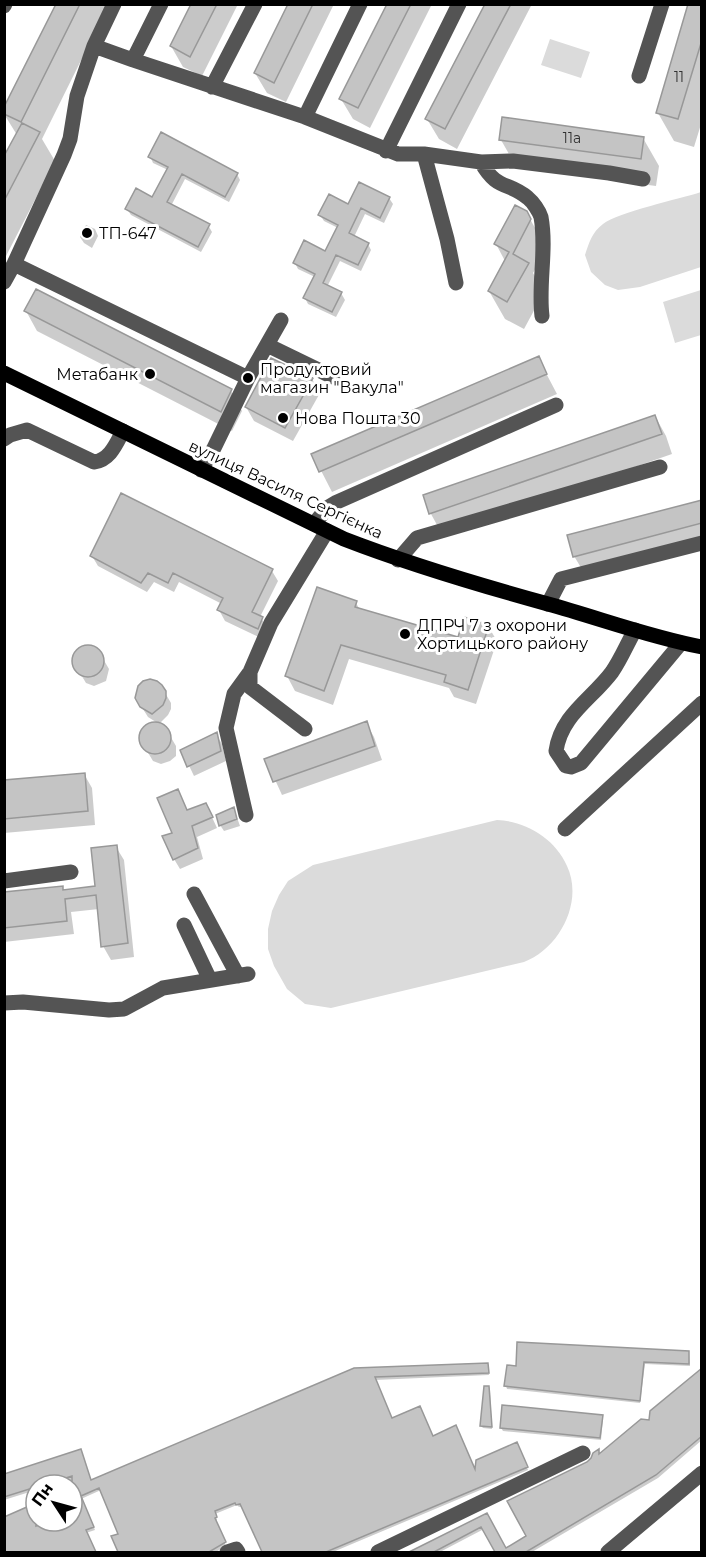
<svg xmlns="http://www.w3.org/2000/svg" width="706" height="1557" viewBox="0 0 706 1557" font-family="Montserrat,sans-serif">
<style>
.green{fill:#dbdbdb}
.shadow{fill:#0003}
.building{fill:#c4c4c4;stroke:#989898;stroke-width:1.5}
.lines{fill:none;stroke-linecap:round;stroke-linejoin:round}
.minor{stroke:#545454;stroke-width:15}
.major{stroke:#000;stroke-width:15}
.poi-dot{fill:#000;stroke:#fff;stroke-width:2}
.labels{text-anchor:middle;stroke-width:6;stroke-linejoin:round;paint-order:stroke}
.number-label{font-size:14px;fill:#313131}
.poi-label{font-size:16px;fill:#000;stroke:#fff;text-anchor:start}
.street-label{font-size:16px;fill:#000;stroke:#fff}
</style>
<rect width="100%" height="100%" fill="#fff"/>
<path class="green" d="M550,39l40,13 -9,26 -40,-13z
M701,192v75l-61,20 -22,3 -13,-5 -14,-13 -6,-17c4,-12 7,-23 18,-31 15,-12 77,-25 98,-32z
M701,290v45l-26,8 -12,-41z
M497,820c28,1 58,18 70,46 17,36 -8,83 -43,96l-193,46 -26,-4 -18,-15 -13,-23 -6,-17v-20l4,-18 7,-16 9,-14 25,-16z"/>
<path class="shadow" d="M57,4h52l-67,135 13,22 -51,99v-101l13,-24 -13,-21z
M192,4h46l-36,72 -19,-9 -12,-21z
M289,4h45l-48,98 -19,-9 -12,-20z
M389,4h43l-62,124 -17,-9 -12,-20z
M487,4h45l-75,145 -18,-10 -12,-20z
M702,4v117l-8,26 -20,-6 -16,-28z
M643,138l16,28 -3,20 -139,-18 -16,-28z
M150,156l87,18 3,6 -11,22 -44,-23 -14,27 37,19 4,7 -11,20 -70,-37 -4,-6 26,-10 15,-29 -15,-7z
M389,198l4,6 -9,19 -19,-9 -11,23 14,7 3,6 -10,21 -21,-10 -13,26 14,6 4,7 -9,17 -28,-13 -3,-6 10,-21 -17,-8 -3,-6 31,-10 12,-25 -14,-7 -4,-6 29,-9z
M526,212l21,37 -14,24 11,19 -20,37 -19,-10 -16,-28 16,-30 -9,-17z
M86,225l9,4 3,7 -6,12 -8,-5 -4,-6z
M26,311l205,80 11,20 -10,20 -195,-100z
M538,358l19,36 -225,98 -19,-37z
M312,379l8,14 -27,48 -39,-20 -8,-14z
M655,416l11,20 6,18 -230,80 -11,-20 -6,-18z
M702,501v44l-116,31 -12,-20z
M92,556l180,15 6,10 -18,36 8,11 -5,11 -38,-18 -6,-11 3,-6 -43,-22 -5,10 -20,-10 -7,10 -49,-26z
M356,603l4,7 99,29 29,-13 9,15 -21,63 -22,-7 -5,-9 -100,-29 -16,46 -38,-14 -8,-15z
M88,647l11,5 10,17 -3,12 -12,5 -8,-3 -12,-20 3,-10z
M161,686l10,17v6l-3,6 -9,9 -11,-7 -12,-19z
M366,723l8,14 8,23 -100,35 -16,-35z
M151,724l10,1 5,4 10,17v10l-6,5 -9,3 -8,-3 -12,-20 3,-11z
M216,734l6,10 4,17 -32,15 -12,-25z
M84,774l8,14 3,37 -91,8v-51z
M234,809l6,17 -16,5 -4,-6z
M187,811l24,4 6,13 -20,9 6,22 -23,10 -6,-10v-25z
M116,847l8,13 10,97 -23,3 -8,-14 -4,-37 -28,3 3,22 -70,8v-48l58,-6 2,3 32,-3z
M689,1353l1,13 -45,-2 -5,39 -133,-14 -1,-3 11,-19z
M487,1364l2,11 -114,5 16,40 42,17 43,36 42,-26 10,23 -195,82h-72l2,-1 -20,-45 -4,1 -2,-2 -22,9 2,6 -2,1 11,25 -10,6h-96l-7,-15 7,-3 -19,-44 -20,9 14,31 -9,3 9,19h-91v-34l32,-13v16h36v-36h-8l-1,-3 -11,3h-16v5l-32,10v-25l77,-24 10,30 263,-112z
M702,1370v70l-44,38 -126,74h-36l-12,-23 -44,23h-27l74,-37 18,35 23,-13 71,-86 2,4 49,-33z
M488,1387l2,3 2,39 -9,-1 -2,-2z
M602,1417l1,2 -2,21 -98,-9 -2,-3z"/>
<path class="building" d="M56,4h24l-59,118 -17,-8v-7z
M191,4h26l-27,53 -20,-11z
M288,4h25l-39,79 -20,-10z
M387,4h24l-53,104 -19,-9z
M485,4h26l-66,125 -20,-10z
M688,4h14v36l-24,79 -22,-6z
M502,117l142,20 -3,22 -142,-19z
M22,123l18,9 -36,69v-45z
M161,132l77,41 -13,24 -43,-23 -15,28 43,22 -12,23 -73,-38 11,-21 16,9 16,-30 -20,-10z
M359,182l31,15 -10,21 -19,-10 -12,25 20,10 -11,22 -22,-10 -13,28 19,9 -10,20 -29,-14 12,-24 -22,-11 11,-23 21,11 13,-26 -20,-10 11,-21 19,10z
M515,205l12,6 4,8 -18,35 16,9 -22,39 -19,-11 21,-39 -15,-8z
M36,289l196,100 -11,23 -197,-101z
M539,356l8,18 -228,98 -8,-18z
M271,358l42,20 -28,50 -40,-21z
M655,415l7,19 -233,80 -6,-19z
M121,493l152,76 -21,43 11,5 -5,12 -41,-19 6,-12 -50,-25 -5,10 -20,-10 -7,10 -51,-27z
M702,500v23l-129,34 -6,-22z
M317,587l40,14 -2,6 103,30 6,-20 25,8 -21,65 -24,-8 2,-7 -105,-30 -17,46 -39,-15z
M72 661a16 16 0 1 1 32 0a16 16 0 1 1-32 0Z
M150,679l7,2 5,4 4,6v7l-3,7 -11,9 -12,-7 -5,-9 3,-12 5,-5z
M367,721l8,25 -102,36 -9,-23z
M139 738a16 16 0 1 1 32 0a16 16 0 1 1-32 0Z
M217,732l4,19 -34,16 -7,-17z
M85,773l3,38 -84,8v-39z
M178,789l9,21 19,-7 7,14 -21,9 6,22 -25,12 -11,-24 10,-3 -15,-35z
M234,807l3,12 -18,7 -3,-11z
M117,845l11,98 -27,4 -5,-52 -31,4 2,22 -63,7v-36l59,-6v4l32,-4 -4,-38z
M517,1342l172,9v13l-45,-2 -4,39 -136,-15 3,-21 9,1z
M488,1363l1,10 -114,4 17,41 28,-12 13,30 23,-11 19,44 1,-9 41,-18 11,25 -202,85h-64l-22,-48 -4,1 -1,-2 -20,8 2,6 -2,1 11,24 -17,10h-91l-7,-16 7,-2 -19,-46 -18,8 13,31 -8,3 10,22h-92v-35l32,-14v23l12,-5h24v-45l-29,9h-7v2l-32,10v-23l77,-25 10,31 263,-112z
M702,1368v68l-46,39 -130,77h-31l-14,-25 -47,25h-25l78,-39 19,35 20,-12 -19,-35 80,-39 4,-4 2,-5 6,-4v5l42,-35 8,1 1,-9z
M484,1386h5l3,41 -12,-1z
M502,1405l101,10 -3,23 -100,-10z"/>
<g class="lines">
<path class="minor" d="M114,4l-20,42 39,14 28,-56
M4,6l1,-2
M94,46l-17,50 -7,43 -6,16 -50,109 234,114 -34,70 -13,22
M133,60l172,57 93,37h26l57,8 32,-1 96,12 34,6
M639,76l23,-72
M212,87l43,-83
M305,117l55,-113
M386,151l73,-147
M424,154l23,85 9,44
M481,162c16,29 27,19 47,36 5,4 11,13 13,19 6,33 -3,67 1,99
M4,282l10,-18
M267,345l66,32
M248,378l33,-58
M4,439l6,-4 17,-5 67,32c16,-2 22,-18 29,-31
M314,524l13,-16 10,-6 219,-97
M398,560l19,-22 243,-71
M548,604l13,-25 141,-36
M635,630c-8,14 -14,29 -23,42 -20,27 -51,43 -56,79l10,15 5,1 10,-4 100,-120
M305,729l-55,-42v-15l21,-49 56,-92
M246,815l-20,-87 8,-34 16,-22
M565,829l137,-126
M4,881l67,-9
M194,894l44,82
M184,925l26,55
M4,1003l19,-1 86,8 15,-1 39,-21 85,-14
M227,1552l9,-3 2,3
M378,1552l205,-99
M608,1552l94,-79"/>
<path class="major" d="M4,373l340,166c67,26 135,46 204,65 51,14 101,33 154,43"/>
</g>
<g class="poi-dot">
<circle cx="87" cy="233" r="6"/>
<circle cx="150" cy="374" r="6"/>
<circle cx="248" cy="378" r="6"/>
<circle cx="283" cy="418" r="6"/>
<circle cx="405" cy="634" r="6"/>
</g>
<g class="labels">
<g class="number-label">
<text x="679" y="82">11</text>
<text x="572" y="143">11а</text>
</g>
<g class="poi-label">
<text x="99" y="239">ТП-647</text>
<text x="260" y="375">Продуктовий<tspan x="260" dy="18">магазин "Вакула"</tspan></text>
<text x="138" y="380" text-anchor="end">Метабанк</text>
<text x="295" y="424">Нова Пошта 30</text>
<text x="417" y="631">ДПРЧ 7 з охорони<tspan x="417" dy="18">Хортицького району</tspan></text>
</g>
<g class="street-label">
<text transform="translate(286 489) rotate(25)" y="6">вулиця Василя Сергієнка</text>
</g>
</g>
<rect width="706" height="1557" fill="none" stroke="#000000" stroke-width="12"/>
<g transform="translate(54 1503) rotate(306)"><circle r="28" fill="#ffffff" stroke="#999999" stroke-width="1.5"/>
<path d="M0-4.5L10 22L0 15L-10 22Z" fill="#000000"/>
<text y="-9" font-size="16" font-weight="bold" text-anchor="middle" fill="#000000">Пн</text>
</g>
</svg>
